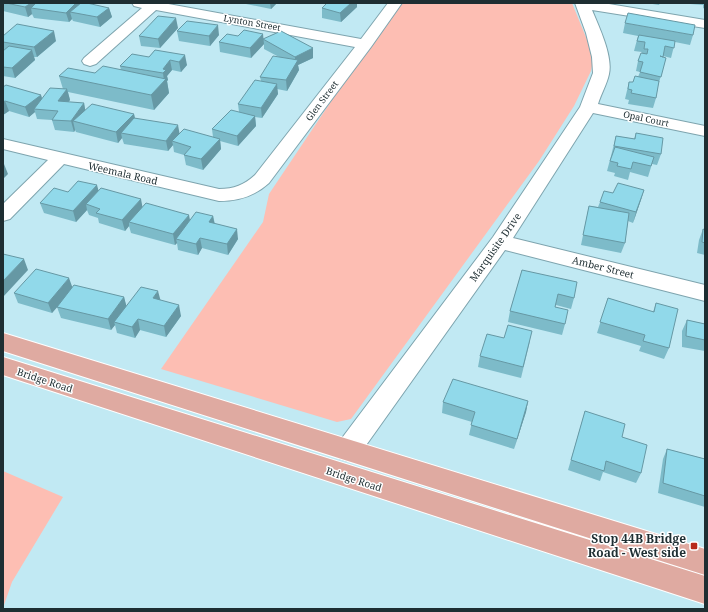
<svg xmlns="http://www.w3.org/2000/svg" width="708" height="612" viewBox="0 0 708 612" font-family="'Noto Serif',serif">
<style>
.green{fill:#fdbeb3}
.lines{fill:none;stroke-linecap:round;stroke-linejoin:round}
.minor-casing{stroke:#7ea4ae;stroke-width:2}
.major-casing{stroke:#fff;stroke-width:2}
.minor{fill:#fff;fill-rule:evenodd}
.major{fill:#dfaaa1;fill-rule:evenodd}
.wall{fill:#7dbbc9}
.shaded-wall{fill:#6698a4}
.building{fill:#91d9ea;stroke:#6698a4}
.poi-dot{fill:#b82a1b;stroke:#fff;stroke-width:1.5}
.labels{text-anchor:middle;stroke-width:3;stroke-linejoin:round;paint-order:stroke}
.far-street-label{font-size:9px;fill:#1e2e32;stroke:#fff}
.street-label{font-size:10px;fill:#1e2e32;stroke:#fff}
.near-poi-label{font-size:12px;font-weight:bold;fill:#1e2e32;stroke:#fff;text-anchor:end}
</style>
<rect width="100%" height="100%" fill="#c1e9f3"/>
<path class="green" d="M397,3h175l18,44 3,14 -2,10 -17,35 -35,55 -188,258 -14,3 -176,-53 102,-147 6,-28z
M3,471l60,26 -51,85 -9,26z"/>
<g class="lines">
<defs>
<path id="minor" d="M132,3h31l198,36 27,-36h14l-31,44 -102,136c-14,13 -31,18 -50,18l-155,-37 -54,55 -7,2v-17l45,-44 -45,-11v-10l216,50c15,0 25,-4 36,-14l100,-128 -199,-37 -60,54 -6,2 -6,-2 -2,-3 2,-3 58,-50 -8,-2z
M575,3h28l102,17v8l-113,-18c7,17 21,46 17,64 -2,10 -8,20 -11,30l107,22v10l-112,-23 -80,125 192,47v16l-200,-51 -148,208 -9,3 -9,-3 -4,-8 4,-8 154,-205 87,-130 13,-34 -1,-16 -6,-24z"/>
<path id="major" d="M3,333l702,216v26l-702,-224z
M3,357l702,219v28l-702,-229z"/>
</defs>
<use href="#minor" class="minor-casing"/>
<use href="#major" class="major-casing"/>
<use href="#minor" class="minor"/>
<use href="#major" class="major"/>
</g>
<path class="wall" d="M3,3h76v2l30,3 3,9 -12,10 -27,-6 -1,-2 -3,3 -35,-4 -2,-4 -4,3 -25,-6z
M241,3h36l-6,6z
M646,3h14l-1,2z
M690,3h15v6l-2,-1v-3l-13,-1z
M357,7l-16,15 -19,-4v-10z
M625,23l68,12 -3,10 -15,-3 -4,16 -8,-2v1l3,1 -8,28 -2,12 -3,10 -25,-4 1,-4 -4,-1 4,-17h4l5,-5 2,-5 -4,-1 2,-10 4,-9 -8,-1 4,-15 -15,-3z
M178,28l-18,20 -19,-2 -2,-10z
M177,31l42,4 -9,11 -31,-5z
M3,36l53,5 -19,16h-3l1,3 -20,18 -12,-2z
M238,36l25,3 50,9v10l-15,7 1,5 -12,21 -10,-2 1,5 -16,24 -7,-1 1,9 -18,20 -18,-5 1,8 -18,21 -17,-5 -2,-10 -10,-3 -1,-7 -5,6 -44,-7 -2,-6 -4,5 -42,-11 -1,-2 -1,2 -19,-2 -3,-10 -15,-1 -2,-7 -6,5 -20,-6 -6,4v-29v1l38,8 1,4 21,-10 -4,-13 36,-3 26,-3 -1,-4 29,-9 6,-7 32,15 -6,7 -9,-2 -5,6 1,4 -1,1 2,12 -15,17 -86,-18 2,8 -2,2 16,1 1,7 49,4 1,4 44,16 34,3 -1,-8 27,-17 -1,-8 23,-23 -1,-4 19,-20 -15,-8v-5l-13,14 -31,-6 -1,-10z
M636,133l25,21 -4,11 -5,-1 -4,13 -18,-5 -2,8 -14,-4 1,-3 -8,-2 4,-15 5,-20 18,3z
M644,190l-11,33 -5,-2 -3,22 -4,10 -40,-8 8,-39 9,1 2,-5 13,-9z
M99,191l43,16 48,13 23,-4 2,8 23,15 -10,16 -26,-7 -4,7 -20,-5 -1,-7 -2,2 -44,-12 -2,-7 -4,5 -26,-8 -1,-5 -9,-3 -2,-5 -11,12 -32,-9 -4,-10 28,-11z
M703,229l2,1v25l-8,-2 2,-13z
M522,270l52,28 -3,11 -15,-4 -1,2 10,17 -3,11 -54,-13 2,-11z
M72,287l52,10 2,9 34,-6 21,16 -15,21 -26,-7 -5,8 -18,-5 -2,-8 -4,5 -50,-12 -4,-11 -5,6 -34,-10 -4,-10z
M608,298l45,14 3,-9 13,45 -5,11 -25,-8 2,-5 -44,-13z
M687,320l18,4v27l-23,-4v-16z
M504,338l26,3 -9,37 -43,-11 2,-11z
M528,401l-2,11 -12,37 -45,-14 3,-13 -30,-9 1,-11z
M585,411l37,26 19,36 -5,10 -33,-11 -3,9 -32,-11z
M667,449l38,10v48l-47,-14 5,-34z"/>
<path class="shaded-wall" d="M31,3h13l-13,5 1,6 -4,3 -3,-10z
M76,3h3l1,8 -10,1 2,7 -3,3 -3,-9z
M270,3h7l-6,6z
M351,3h6v4l-16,15 -1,-9z
M109,8l3,9 -12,10 -3,-10z
M176,18l2,10 -18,20 -2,-9z
M218,25l1,10 -9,11 -1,-10z
M54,31l2,10 -19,16 -3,-10z
M263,34l1,10 -13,14 -1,-10z
M313,48v10l-15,7 1,5 -12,21 -1,-11 9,-16v-7z
M32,50l3,10 -20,18 -3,-10z
M185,55l2,10 -6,7 -2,-10z
M170,60l2,10 -5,6 1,4 -1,1 2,12 -15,17 -3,-15 13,-14 -1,-8v-4z
M277,84l1,10 -16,24 -1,-10z
M67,89l3,11 -9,11 -3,-10z
M41,95l3,10 -10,4 1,3 -6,5 -4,-10z
M5,101l4,10 -6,4v-13z
M84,103l2,11 -13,7 2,9 -1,2 -3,-11z
M134,114l2,10 -15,9 1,5 -4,5 -2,-11z
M255,116l1,10 -18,20 -1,-10z
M178,125l2,11 -8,5 1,4 -5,6 -2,-10z
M220,139l1,10 -18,21 -2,-11z
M4,164l4,10 -5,5v-14z
M97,185l3,11 -14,8 1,6 -11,12 -3,-11z
M644,190l-3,10 -8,23 3,-11z
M141,199l2,11 -14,12v4l-4,5 -3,-11z
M189,215l2,10 -15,14 1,4 -2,2 -2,-11z
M213,216l2,11 -6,-5z
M237,229l1,10 -10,16 -1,-11z
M200,238l2,10 -4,7 -2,-11z
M24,259l4,11 -25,27v-16z
M69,278l4,11 -21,24 -4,-10z
M158,291l3,11 -8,-4z
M124,297l3,11 -13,14 1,3 -4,5 -3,-11z
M179,305l2,11 -15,21 -2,-11z
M138,319l2,11 -5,8 -3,-11z
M528,401l-2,11 -12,37 3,-10z"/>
<path class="building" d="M6,3h25l-6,4z
M36,3h40l-10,10 -35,-5z
M81,3h6l22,5 -12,9 -27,-5z
M327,3h24l-11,10 -18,-5z
M628,13l67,12 -2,10 -68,-12z
M158,16l18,2 -18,21 -19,-3z
M187,21l31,4 -9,11 -32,-5z
M17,24l37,7 -20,16 -31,-5v-6z
M244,30l19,4 -13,14 -31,-6 8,-8 11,2z
M281,31l32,17 -18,9 -32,-18z
M639,35l36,6 -1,7 -9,-2 -2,11 -3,-1 6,2 -5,19 -21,-5 3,-10 -5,-1 3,-8 6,1 1,-5h-4l1,-7 -8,-1z
M9,46l23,4 -20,18 -9,-1v-16z
M155,50l30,5 -6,7 -9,-2 -7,9 3,1 -3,3 -43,-7 12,-12 17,3z
M273,56l25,4 -12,20 -26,-3z
M103,66l63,13 -15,16 -92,-19 9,-8 27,5z
M635,76l24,5 -3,17 -25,-5 1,-3 -4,-1 1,-7h4z
M255,80l22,4 -16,24 -23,-4z
M6,85l35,10 -16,12 -20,-6 -2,1v-15z
M50,88l17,1 -9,12 26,2 -13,18 -19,-1 6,-9 -24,-2z
M92,104l42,10 -18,18 -43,-11z
M231,110l24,6 -18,20 -25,-7z
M134,118l44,7 -12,16 -45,-8z
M184,129l36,10 -19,20 -17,-4 7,-8 -19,-6z
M636,133l27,5 -2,16 -47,-8 2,-10 19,3z
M615,147l39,10 -3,9 -18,-4 -2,7 -14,-3 1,-3 -8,-2z
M78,181l19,4 -24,26 -33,-8 14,-15 14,4z
M618,183l26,7 -8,22 -36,-10 4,-11 9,2z
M101,188l40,11 -19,21 -26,-7 4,-4 -14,-5z
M146,203l43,12 -16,19 -44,-12z
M589,206l40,7 -4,30 -42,-8z
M196,212l17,4 -4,6 28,7 -10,15 -27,-6 -4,6 -20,-5z
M703,229l2,1v13l-3,-1z
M3,254l21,5 -21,22z
M36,269l33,9 -21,25 -34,-10z
M522,270l55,12 -3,16 -16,-4 -3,13 13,3 -3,14 -55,-13z
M74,285l50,12 -16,22 -51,-12z
M141,287l17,4 -5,7 26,7 -15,21 -26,-7 -6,8 -18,-5z
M608,298l46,14 2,-9 22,6 -9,39 -26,-7 2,-6 -45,-13z
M687,320l18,4v16l-19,-4z
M508,325l24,6 -9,36 -43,-11 7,-22 17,4z
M453,379l75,22 -11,38 -46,-14 4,-13 -32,-10z
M585,411l40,13 -3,13 25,8 -6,28 -35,-12 -2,10 -33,-11z
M667,449l38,10v37l-42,-13z"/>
<rect class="poi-dot" x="690" y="542" width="8" height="8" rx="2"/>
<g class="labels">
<g class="far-street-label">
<text transform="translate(252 23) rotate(10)" y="3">Lynton Street</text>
<text transform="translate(322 101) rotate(-53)" y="3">Glen Street</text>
<text transform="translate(646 119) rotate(12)" y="3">Opal Court</text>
</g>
<g class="street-label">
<text transform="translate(123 173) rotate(13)" y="4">Weemala Road</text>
<text transform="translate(495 247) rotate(-55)" y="4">Marquisite Drive</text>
<text transform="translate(603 267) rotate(14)" y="4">Amber Street</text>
<text transform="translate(45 380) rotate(18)" y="4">Bridge Road</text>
<text transform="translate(354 479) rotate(18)" y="4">Bridge Road</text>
</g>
<g class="near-poi-label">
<text x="686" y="543">Stop 44B Bridge<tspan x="686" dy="14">Road - West side</tspan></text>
</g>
</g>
<rect width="708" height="612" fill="none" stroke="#1e2e32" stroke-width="8"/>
</svg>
